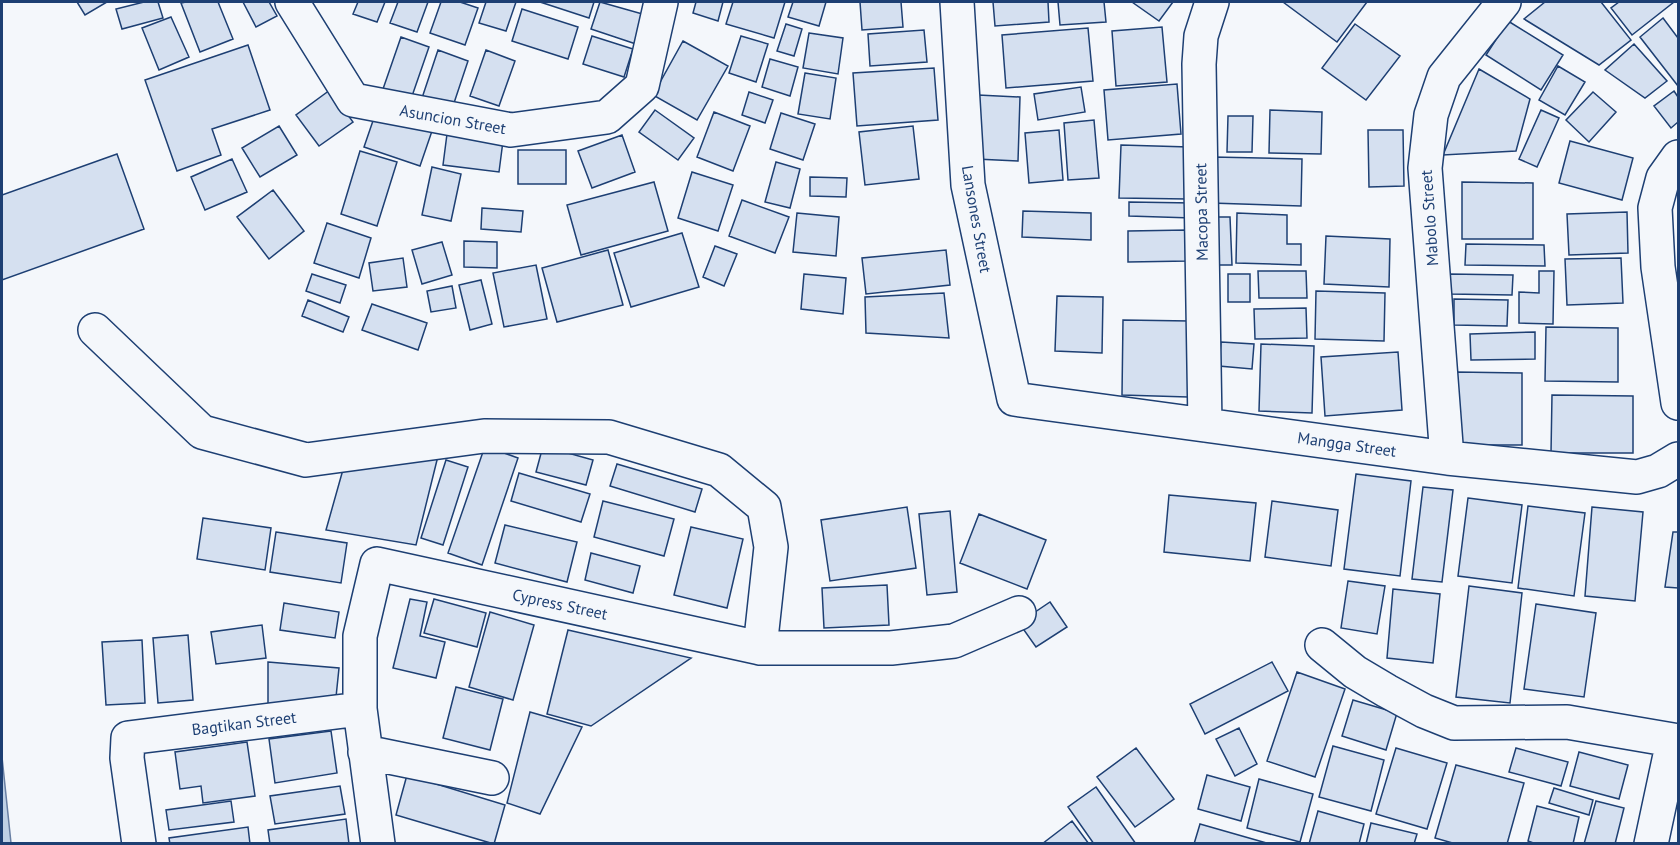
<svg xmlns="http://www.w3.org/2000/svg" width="1680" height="845" viewBox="0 0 1680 845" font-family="'PT Sans',sans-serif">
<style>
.water{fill:#bed0e5;stroke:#687fa3;stroke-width:1.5}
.building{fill:#d5e0f0;stroke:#1d3f73;stroke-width:1.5}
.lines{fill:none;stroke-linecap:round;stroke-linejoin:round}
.minor-casing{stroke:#1d3f73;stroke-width:36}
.minor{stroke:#f4f7fb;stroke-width:33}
.labels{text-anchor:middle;stroke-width:4.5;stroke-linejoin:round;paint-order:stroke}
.street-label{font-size:16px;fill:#1d3f73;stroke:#f4f7fb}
</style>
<rect width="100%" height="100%" fill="#f4f7fb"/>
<path class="water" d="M2,757l9,86h-9z"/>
<path class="building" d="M77,2h30l-22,13z
M144,2h14l5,16 -41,11 -6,-20z
M186,2h32l15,37 -33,13 -19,-49z
M243,2h26l8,14 -21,11z
M358,2h27l-8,20 -24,-8z
M398,2h30l-11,30 -27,-9z
M441,2h19l18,6 -13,37 -35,-12z
M486,2h30l-10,29 -27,-8z
M540,2h54l-5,16z
M600,2l46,13 -10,29 -45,-15z
M696,2h27l-5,19 -25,-8z
M733,2h52l-11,36 -48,-14z
M793,2h33l-7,24 -31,-9z
M860,2h41l2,25 -41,3z
M993,2h55l1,20 -54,4z
M1058,2h46l2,20 -46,3z
M1132,2h41l-14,19z
M1283,2h84l-30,40z
M1545,2h56l30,38 -32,25 -75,-46z
M1619,2h55l-42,33 -21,-27z
M522,9l56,18 -10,32 -56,-18z
M171,17l18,40 -30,13 -17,-42z
M1663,18l15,20v48l-38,-49z
M1508,21l55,34 -22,35 -55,-35z
M786,24l16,5 -8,27 -17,-5z
M1355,24l45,32 -34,44 -44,-32z
M1162,27l5,55 -51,4 -4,-55z
M1088,28l5,53 -87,7 -4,-53z
M924,30l3,32 -57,4 -2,-32z
M809,33l34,5 -5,36 -35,-6z
M592,36l41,13 -9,28 -41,-13z
M741,36l27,8 -12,38 -27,-9z
M401,37l28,10 -18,52 -28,-10z
M683,41l45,25 -31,54 -44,-25z
M1634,44l33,37 -22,17 -40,-28z
M248,45l22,65 -58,19 9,26 -44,16 -32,-91z
M438,50l30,11 -17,51 -30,-11z
M486,50l29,11 -16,45 -29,-10z
M770,59l28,8 -8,29 -28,-9z
M1558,66l27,16 -20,33 -26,-15z
M934,68l4,52 -81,6 -4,-53z
M1479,69l51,30 -14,52 -73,4z
M805,73l31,5 -6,41 -32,-5z
M1177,84l4,50 -73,6 -4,-50z
M1081,87l4,25 -47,8 -4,-26z
M330,90l23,32 -34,24 -23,-31z
M1674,91l4,6v25l-7,6 -17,-22z
M749,92l24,8 -8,23 -23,-8z
M1593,92l23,20 -27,30 -23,-22z
M978,95l42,2 -2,64 -42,-2z
M655,110l39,28 -16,22 -39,-28z
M1270,110l52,2 -1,42 -52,-1z
M1541,110l18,8 -22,49 -18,-8z
M376,112l56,19 -12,35 -56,-19z
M714,112l36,14 -17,45 -36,-14z
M781,113l34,11 -12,36 -33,-11z
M1228,116h25l-1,36h-25z
M1094,120l5,58 -31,2 -4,-57z
M279,126l18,29 -37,22 -18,-29z
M913,126l6,53 -54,6 -6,-53z
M1059,130l4,50 -34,3 -4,-50z
M1368,130h35l1,56 -35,1z
M447,134l56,7 -4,31 -56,-7z
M622,135l13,37 -43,16 -14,-37z
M1570,141l63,17 -11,42 -63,-17z
M1121,145l68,2 -2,52 -68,-1z
M518,150h48v34h-48z
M360,151l37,11 -20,64 -36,-12z
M117,154l27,75 -142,51v-85z
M1213,157l89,2 -1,47 -90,-3z
M232,159l15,33 -42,18 -14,-33z
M776,162l24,7 -10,39 -25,-6z
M432,167l29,7 -10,47 -29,-6z
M692,172l41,13 -15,46 -40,-13z
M810,177l37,1 -1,19 -36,-1z
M654,182l14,49 -87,24 -14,-50z
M1462,182l71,1v56h-71z
M273,190l31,41 -35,28 -32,-42z
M742,200l47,17 -14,36 -46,-17z
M1129,202l64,1 -1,15 -63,-2z
M482,208l41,3 -2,21 -40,-3z
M1023,211l68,2v27l-69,-3z
M1627,212l1,41 -59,2 -2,-41z
M797,213l42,4 -3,39 -43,-4z
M1237,213l50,2v29h14v21l-65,-2z
M1212,217h18l2,48h-19z
M327,223l44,15 -12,40 -45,-15z
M1188,230v31l-60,1v-31z
M682,233l17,54 -68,20 -17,-54z
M1326,236l64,3 -1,48 -65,-3z
M464,241l33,1v26l-33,-1z
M442,242l10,33 -30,9 -10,-34z
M1466,244l78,1 1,21 -80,-1z
M715,246l22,8 -13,32 -21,-9z
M608,250l15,55 -66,17 -15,-54z
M946,250l4,35 -84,9 -4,-36z
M403,258l4,29 -34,4 -4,-28z
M1621,258l2,45 -56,2 -2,-46z
M536,265l11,54 -43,8 -11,-54z
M1258,271h48l1,27h-48z
M1539,271h15l-1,53 -34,-1v-31l20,1z
M312,274l34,11 -6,18 -34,-12z
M804,274l42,4 -3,36 -42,-5z
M1228,274h22v28h-22z
M1449,274l64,1 -1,20 -63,-1z
M481,280l11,44 -22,6 -11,-45z
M452,286l4,22 -25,4 -4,-21z
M1316,291l69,2 -1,48 -69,-2z
M944,293l5,45 -83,-5 -1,-36z
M1057,296l46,1 -1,56 -47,-2z
M1454,299l54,1 -1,26 -53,-1z
M308,300l41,17 -6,15 -41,-16z
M372,304l55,19 -9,27 -56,-20z
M1306,308l1,30 -52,1 -1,-30z
M1123,320l67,1 -2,76 -66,-2z
M1546,327l72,1v54l-73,-1z
M1535,332v27l-64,1 -1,-26z
M1221,342l33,2 -2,25 -33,-3z
M1261,344l53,2 -2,67 -53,-2z
M1398,352l4,58 -77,6 -4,-59z
M1456,372l66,1v72h-67z
M1552,395l81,1v57h-82z
M485,446l33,12 -36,107 -34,-12z
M543,446l50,14 -7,25 -50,-13z
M438,456l-22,89 -90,-15 18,-64z
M446,460l22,7 -25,78 -22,-7z
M617,464l85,25 -7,23 -85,-26z
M519,473l71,21 -9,28 -70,-21z
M1356,474l55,7 -11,95 -56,-7z
M1423,487l30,3 -11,92 -30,-3z
M1169,495l87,8 -6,58 -86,-9z
M1468,498l54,7 -10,78 -54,-7z
M603,501l71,18 -10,37 -70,-19z
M1272,501l66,9 -7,56 -66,-9z
M1528,506l57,7 -11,83 -56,-8z
M907,507l9,61 -86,13 -9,-61z
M1592,507l51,5 -8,89 -50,-5z
M950,511l7,81 -30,3 -8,-81z
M979,514l67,26 -19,49 -67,-26z
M203,518l68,10 -6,42 -68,-11z
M505,525l72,17 -10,40 -72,-19z
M691,527l52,12 -16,69 -53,-13z
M276,532l71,11 -6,40 -71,-11z
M1673,532h5v56l-13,-1z
M591,553l49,13 -7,27 -48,-13z
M1348,581l37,5 -8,48 -36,-6z
M887,585l2,40 -65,3 -2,-40z
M1469,586l53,7 -12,110 -54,-6z
M1393,589l47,5 -7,69 -46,-5z
M410,599l17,3 -7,34 25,6 -9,36 -43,-10z
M434,599l52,14 -9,34 -53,-14z
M1050,602l17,25 -31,20 -17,-24z
M284,603l55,9 -4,26 -55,-8z
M1536,604l60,9 -12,84 -60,-8z
M490,612l44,13 -21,75 -44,-13z
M262,625l4,33 -50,6 -5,-32z
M568,630l123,28 -100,68 -44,-12z
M188,635l5,65 -35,3 -5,-65z
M142,640l3,63 -39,2 -4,-63z
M268,662l71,6 -3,29 -68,11z
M1272,662l16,29 -83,43 -15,-30z
M1297,672l48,17 -30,88 -48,-16z
M456,687l47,12 -13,51 -47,-12z
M1353,700l44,13 -11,37 -44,-14z
M530,712l52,15 -42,87 -33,-11z
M1239,728l18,36 -22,12 -19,-37z
M331,731l6,42 -62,10 -6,-44z
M247,742l8,54 -52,7 -2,-17 -21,3 -5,-37z
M1333,746l51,14 -13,51 -52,-14z
M1136,748l38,51 -39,28 -38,-50z
M1396,748l51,15 -20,66 -51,-15z
M1516,748l52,14 -7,24 -52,-14z
M1579,752l49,13 -9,34 -49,-13z
M1456,765l68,18 -17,61h-51l-21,-6z
M407,775l98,30 -11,39 -98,-29z
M1207,775l43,12 -9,34 -43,-12z
M1259,779l54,15 -13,48 -53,-14z
M340,786l5,28 -70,10 -5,-28z
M1096,787l40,57h-42l-26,-37z
M1554,788l39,12 -4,15 -40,-12z
M231,801l3,21 -65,8 -3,-20z
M1596,801l28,7 -9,36h-31z
M1537,806l42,11 -6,27h-37l-8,-3z
M1318,811l46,13 -5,20h-50z
M346,819l3,25h-79l-2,-14z
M1072,821l17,23h-47z
M1371,823l46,11 -3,10h-48z
M1200,824l70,20h-76z
M248,827l2,17h-80l-1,-6z"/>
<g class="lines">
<defs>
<path id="minor" d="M292,2l61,98 158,30 96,-13 35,-31 19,-84
M957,2l11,183 46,214 433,59 190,19 21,-6 20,-12
M1678,157l-15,21 -8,30 3,59 20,136
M95,330l107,102 104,28 178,-24 125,1 110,33 45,37 7,40 -11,101
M1205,425l-6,-361 2,-28 11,-34
M1447,458l-22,-290 6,-53 13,-38 60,-75
M1322,645l33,27 32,19 37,20 30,12 113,-1 111,19
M365,752l127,26
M139,844l-12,-86 1,-20 232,-29
M378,844l-18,-135v-73l17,-72 383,84h131l63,-7 65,-28
M1651,844l22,-103"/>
</defs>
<use href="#minor" class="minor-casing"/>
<use href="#minor" class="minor"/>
</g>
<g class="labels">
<g class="street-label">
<text transform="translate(453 119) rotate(10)" y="6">Asuncion Street</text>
<text transform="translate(1201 212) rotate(-91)" y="6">Macopa Street</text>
<text transform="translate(1429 218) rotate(-94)" y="6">Mabolo Street</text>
<text transform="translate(977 219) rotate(80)" y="6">Lansones Street</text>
<text transform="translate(1347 444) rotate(8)" y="6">Mangga Street</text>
<text transform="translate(560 604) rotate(12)" y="6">Cypress Street</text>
<text transform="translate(244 723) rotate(-7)" y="6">Bagtikan Street</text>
</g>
</g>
<rect width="1680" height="845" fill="none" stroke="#1d3f73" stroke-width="6"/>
</svg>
